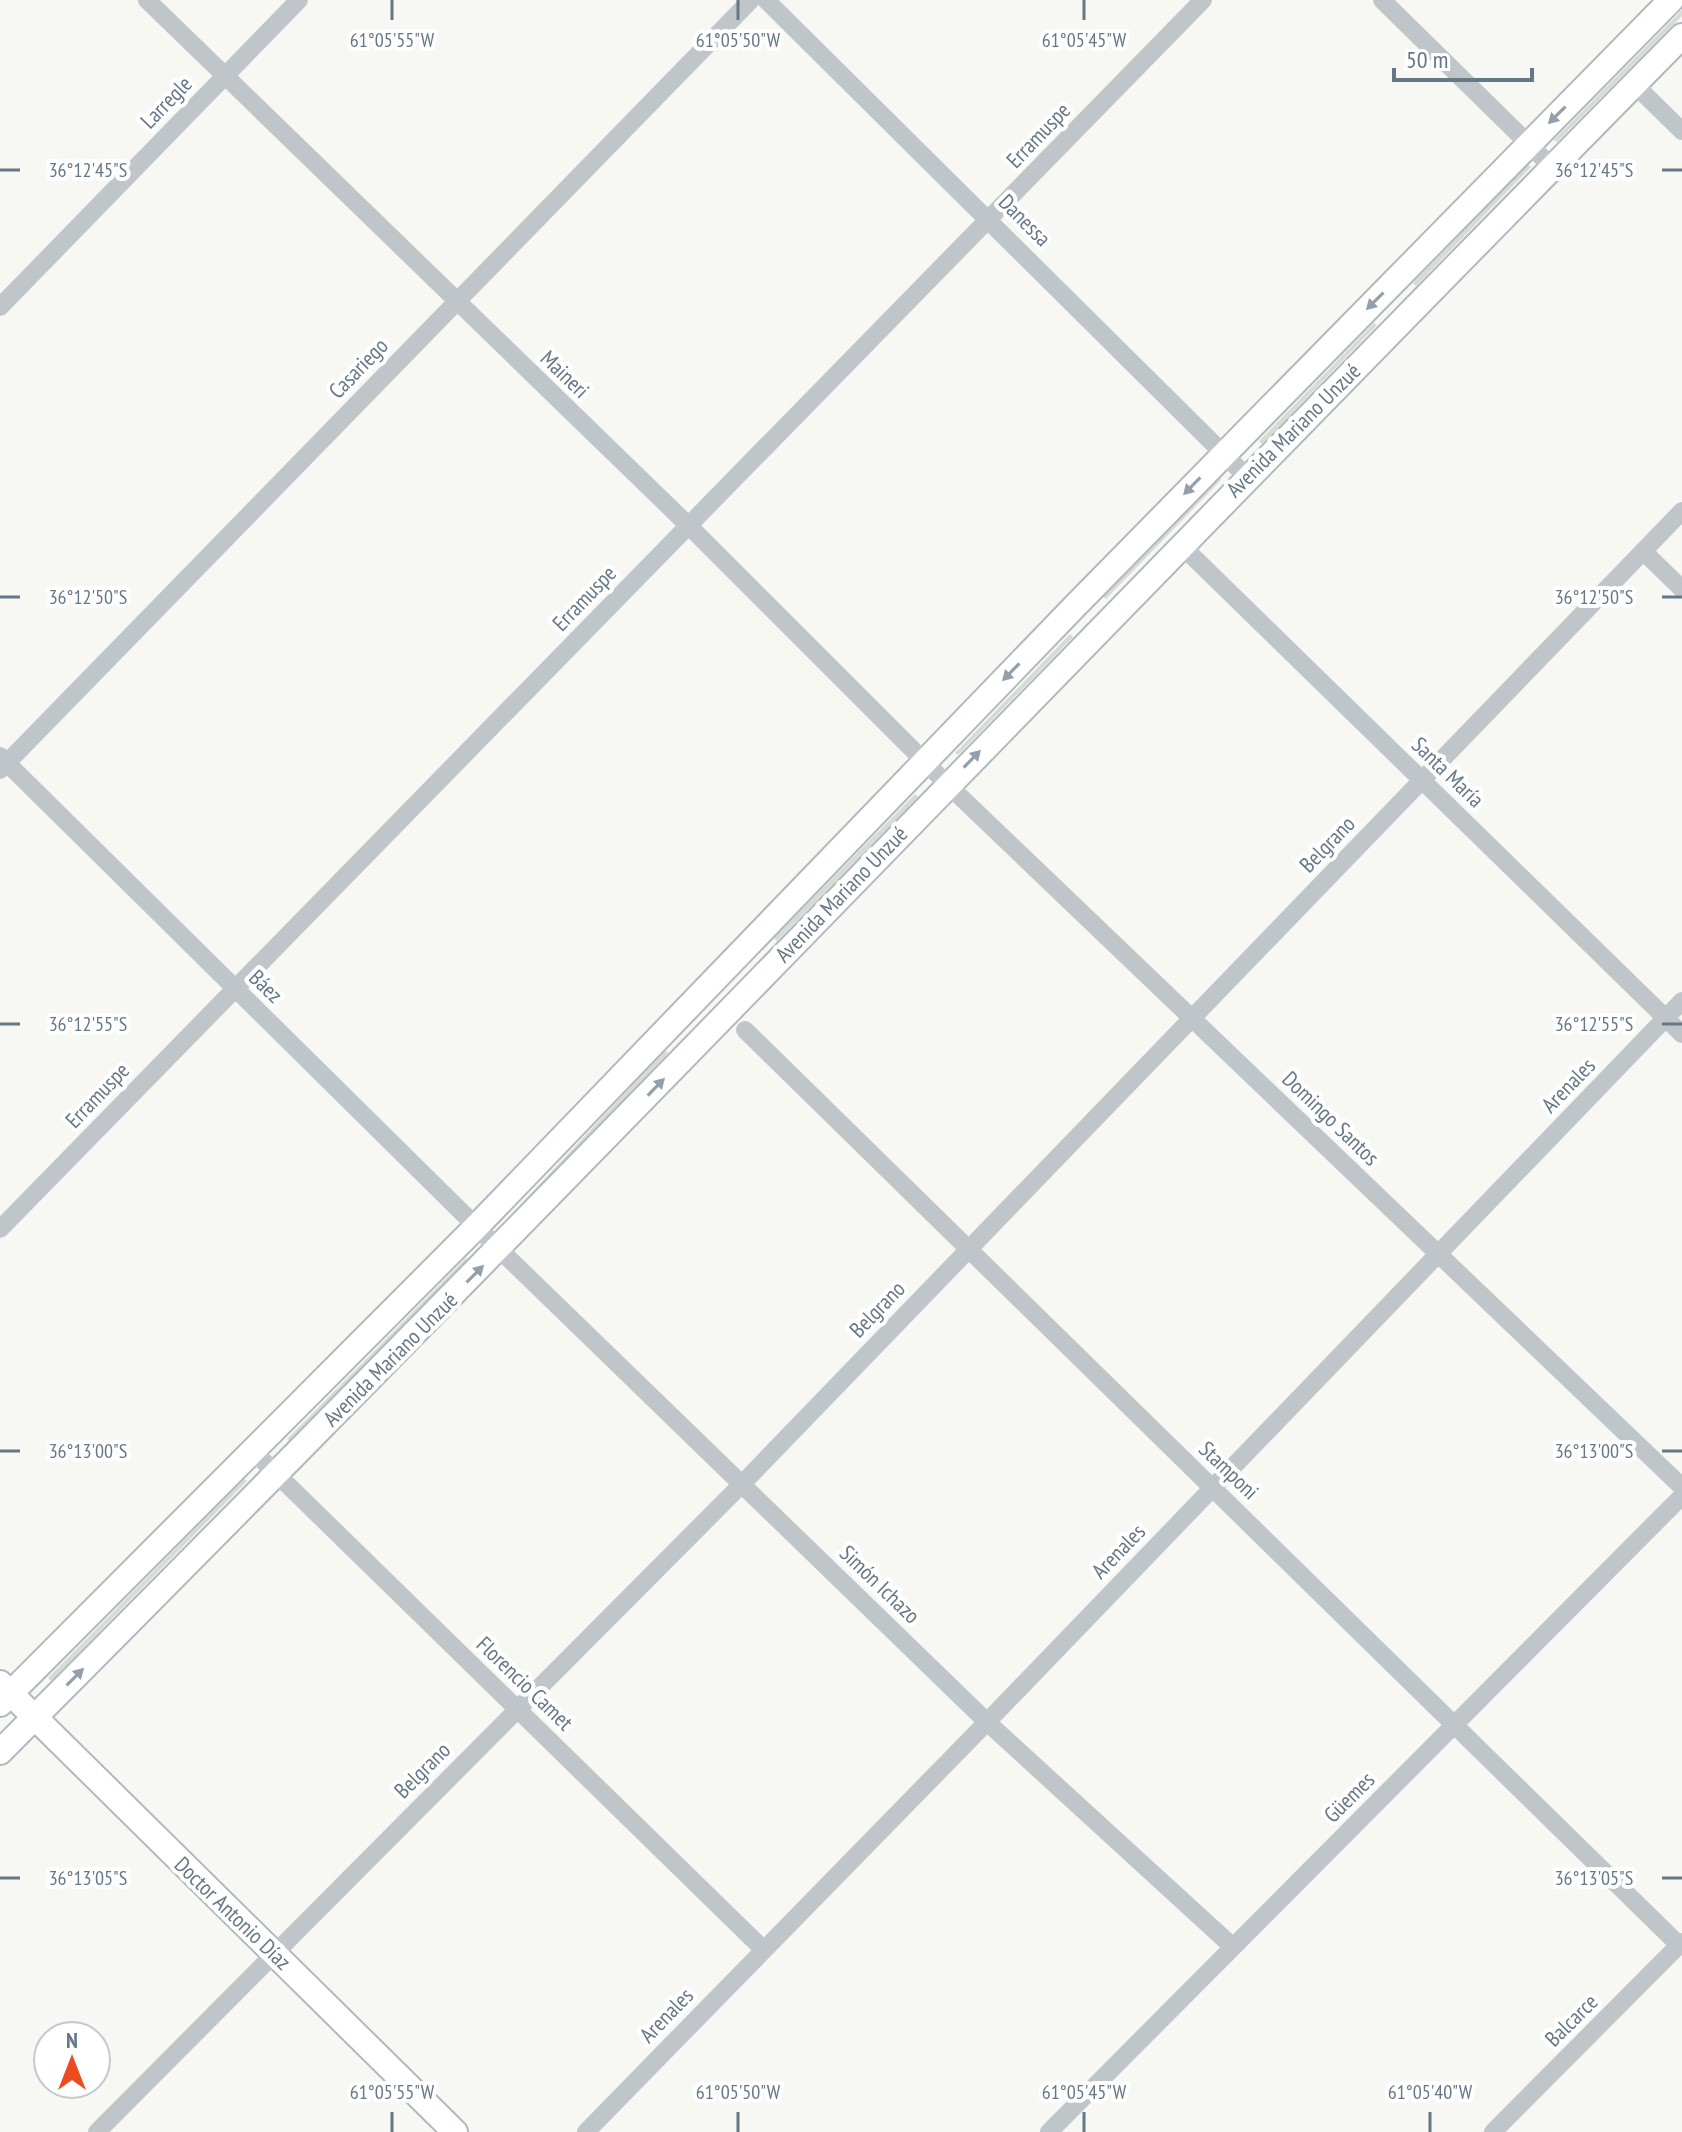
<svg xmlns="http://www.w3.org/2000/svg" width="1682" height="2132" viewBox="0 0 1682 2132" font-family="'PT Sans Narrow',sans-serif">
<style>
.green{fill:#d7dcd3}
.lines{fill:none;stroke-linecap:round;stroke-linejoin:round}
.secondary-casing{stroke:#b2b9be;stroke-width:28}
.street{stroke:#c0c5c9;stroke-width:18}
.secondary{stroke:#fff;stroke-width:24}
.oneway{fill:#93a0ab}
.ticks{fill:none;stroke:#657887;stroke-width:3}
.labels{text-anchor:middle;stroke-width:8;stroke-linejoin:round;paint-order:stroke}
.street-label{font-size:22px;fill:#657887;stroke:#fff}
.ticks-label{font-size:20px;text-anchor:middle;fill:#657887;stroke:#fff;stroke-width:8;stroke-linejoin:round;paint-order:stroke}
</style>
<rect width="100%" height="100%" fill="#f7f7f4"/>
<path class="green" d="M1682,10v6l-125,126 -3,-2z
M1528,164l3,3 -115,119 -3,-3z
M1374,323l3,2 -115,119 -3,-3z
M1218,477l3,3 -115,119 -3,-3z
M1070,634l3,3 -115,118 -3,-2z
M915,794l3,3 -141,144 -3,-3z
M665,1050l3,3 -156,166 -3,-2z
M466,1258l3,3 -179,181 -3,-3z
M244,1479l3,2 -196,200 -3,-3z"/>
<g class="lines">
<defs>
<path id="secondary" d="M0,1683l455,449
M0,1704l477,-478 599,-621 595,-605
M0,1752c566,-567 1119,-1146 1682,-1716"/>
</defs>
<use href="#secondary" class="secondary-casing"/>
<path class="street" d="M147,0l542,526 258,258 735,703
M766,0l481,477
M1382,0l170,167
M1634,84l48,47
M0,307l299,-307
M1181,545l501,489
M1643,551l39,38
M0,756l499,493 488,473 246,225
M0,770l751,-770
M745,1030l934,915
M0,1229l1203,-1229
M253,1451l511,499
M97,2132l645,-648 940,-973
M586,2132l401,-410 695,-721
M1049,2132l633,-636
M1493,2132l189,-190"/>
<use href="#secondary" class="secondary"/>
</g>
<defs><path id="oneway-solid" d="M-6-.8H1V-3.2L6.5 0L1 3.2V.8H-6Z" transform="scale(2)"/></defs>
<g class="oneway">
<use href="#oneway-solid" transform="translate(1557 115) rotate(135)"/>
<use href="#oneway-solid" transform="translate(1375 301) rotate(135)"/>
<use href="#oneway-solid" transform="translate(1192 486) rotate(134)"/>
<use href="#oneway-solid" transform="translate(1011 672) rotate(134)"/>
<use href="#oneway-solid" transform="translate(972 759) rotate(-46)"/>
<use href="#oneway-solid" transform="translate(656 1087) rotate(-46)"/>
<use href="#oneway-solid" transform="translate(475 1274) rotate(-45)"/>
<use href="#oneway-solid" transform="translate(75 1677) rotate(-45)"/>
</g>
<path class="ticks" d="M392,0v20M738,0v20M1084,0v20M0,170h20M1662,170h20M0,597h20M1662,597h20M0,1024h20M1662,1024h20M0,1451h20M1662,1451h20M0,1878h20M1662,1878h20M392,2112v20M738,2112v20M1084,2112v20M1430,2112v20"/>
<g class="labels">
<g class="street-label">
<text transform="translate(166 102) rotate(-46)" y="8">Larregle</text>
<text transform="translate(1038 135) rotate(-46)" y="8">Erramuspe</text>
<text transform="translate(1025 220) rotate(45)" y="8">Danessa</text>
<text transform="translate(358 368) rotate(-46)" y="8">Casariego</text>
<text transform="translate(565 374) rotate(44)" y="8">Maineri</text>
<text transform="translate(1293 430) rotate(-45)" y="8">Avenida Mariano Unzué</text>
<text transform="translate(584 598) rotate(-46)" y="8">Erramuspe</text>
<text transform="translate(1448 772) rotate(44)" y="8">Santa María</text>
<text transform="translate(1327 844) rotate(-46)" y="8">Belgrano</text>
<text transform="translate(841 894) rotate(-46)" y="8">Avenida Mariano Unzué</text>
<text transform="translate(266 986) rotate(44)" y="8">Báez</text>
<text transform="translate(1568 1085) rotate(-46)" y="8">Arenales</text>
<text transform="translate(97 1095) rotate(-46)" y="8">Erramuspe</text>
<text transform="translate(1331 1118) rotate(44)" y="8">Domingo Santos</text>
<text transform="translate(877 1309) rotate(-46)" y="8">Belgrano</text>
<text transform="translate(390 1359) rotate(-45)" y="8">Avenida Mariano Unzué</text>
<text transform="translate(1229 1470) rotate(44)" y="8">Stamponi</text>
<text transform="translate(1118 1551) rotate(-46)" y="8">Arenales</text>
<text transform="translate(880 1584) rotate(44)" y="8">Simón Ichazo</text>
<text transform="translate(525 1683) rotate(44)" y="8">Florencio Camet</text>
<text transform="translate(422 1770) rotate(-45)" y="8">Belgrano</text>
<text transform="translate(1349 1797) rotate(-45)" y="8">Güemes</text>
<text transform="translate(233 1913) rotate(44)" y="8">Doctor Antonio Díaz</text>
<text transform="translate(666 2015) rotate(-46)" y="8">Arenales</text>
<text transform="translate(1571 2020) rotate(-45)" y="8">Balcarce</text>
</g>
</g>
<g class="ticks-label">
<text x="392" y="47">61°05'55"W</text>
<text x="738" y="47">61°05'50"W</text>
<text x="1084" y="47">61°05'45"W</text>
<text x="88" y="177">36°12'45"S</text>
<text x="1594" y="177">36°12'45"S</text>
<text x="88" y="604">36°12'50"S</text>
<text x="1594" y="604">36°12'50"S</text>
<text x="88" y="1031">36°12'55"S</text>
<text x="1594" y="1031">36°12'55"S</text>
<text x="88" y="1458">36°13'00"S</text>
<text x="1594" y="1458">36°13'00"S</text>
<text x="88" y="1885">36°13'05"S</text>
<text x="1594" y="1885">36°13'05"S</text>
<text x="392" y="2099">61°05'55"W</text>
<text x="738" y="2099">61°05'50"W</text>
<text x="1084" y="2099">61°05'45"W</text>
<text x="1430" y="2099">61°05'40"W</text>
</g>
<g transform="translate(72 2060)"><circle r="38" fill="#ffffff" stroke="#c1c9cf" stroke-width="2"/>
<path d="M0-6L14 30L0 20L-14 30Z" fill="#ec4a1f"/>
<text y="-12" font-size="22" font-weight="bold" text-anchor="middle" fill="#657887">N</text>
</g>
<path d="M1394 68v12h138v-12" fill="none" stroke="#657887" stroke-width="4"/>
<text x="1406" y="68" font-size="24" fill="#657887" stroke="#ffffff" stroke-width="6" paint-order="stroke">50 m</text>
</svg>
